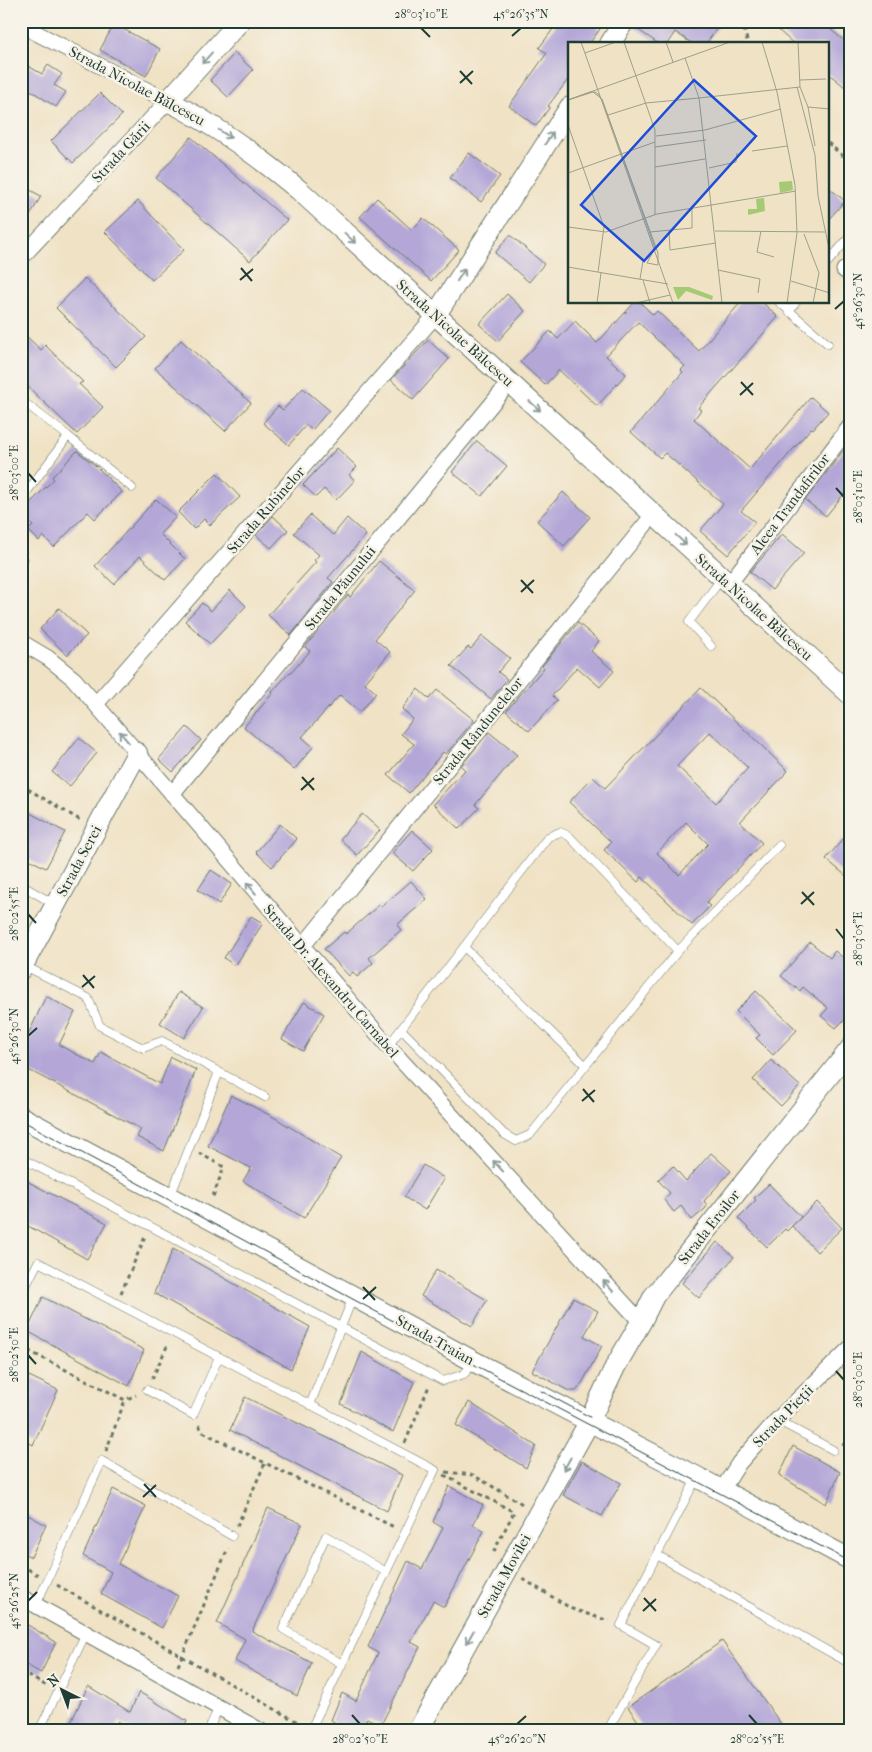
<svg xmlns="http://www.w3.org/2000/svg" width="872" height="1752" viewBox="0 0 872 1752" font-family="'IM FELL French Canon',serif">
<style>
.building{fill:#b4a7d8;fill-rule:evenodd}
.lines{fill:none;stroke-linecap:round;stroke-linejoin:round}
.lane-casing{stroke:#687767;stroke-width:9}
.street-casing{stroke:#687767;stroke-width:17}
.secondary-casing{stroke:#687767;stroke-width:22}
.path{stroke:#687767;stroke-width:3;stroke-dasharray:4 4;stroke-linecap:butt}
.lane{stroke:#fff;stroke-width:8}
.street{stroke:#fff;stroke-width:15}
.secondary{stroke:#fff;stroke-width:20}
.tram{stroke:#1f3d34;stroke-width:1}
.oneway{stroke:#8f9e9a}
.ticks{fill:none;stroke:#1f3d34;stroke-width:2}
.labels{text-anchor:middle;stroke-width:5;stroke-linejoin:round;paint-order:stroke}
.street-label{font-size:15px;fill:#1f3d34;stroke:#f7f3e8}
.inset-road{fill:none;stroke:#9ca08b;stroke-width:1}
.view{fill:#1d4ed8;fill-opacity:0.15;stroke:#1d4ed8;stroke-width:2.5}
.inset-edge{fill:none;stroke:#1f3d34;stroke-width:2.5}
.neatline{fill:none;stroke:#1f3d34;stroke-width:2}
.ticks-label{font-size:12px;text-anchor:middle;fill:#1f3d34}
</style>
<rect width="100%" height="100%" fill="#f7f3e8"/>
<filter id="ink" filterUnits="userSpaceOnUse"><feTurbulence type="fractalNoise" baseFrequency=".02" numOctaves="2"/><feDisplacementMap in="SourceGraphic" scale="10" xChannelSelector="R" yChannelSelector="G"/><feConvolveMatrix kernelMatrix="1 2 1 2 8 2 1 2 1" color-interpolation-filters="sRGB"/></filter>
<filter id="wash" filterUnits="userSpaceOnUse"><feTurbulence type="fractalNoise" baseFrequency=".0096" numOctaves="4" result="noise"/><feDisplacementMap in="SourceGraphic" scale="20" xChannelSelector="R" yChannelSelector="G"/><feGaussianBlur stdDeviation="1.12" result="paint"/><feColorMatrix in="noise" values="0 0 0 0 0 0 0 0 0 0 0 0 0 0 0 0 0 1.4 0 .05"/><feComposite in="paint" operator="in"/></filter>
<g filter="url(#wash)">
<rect width="100%" height="100%" fill="#f0e2c5"/>
<g id="blocks">
<path class="building" d="M559,21h31l10,8 -11,15h-19v33l-22,29 2,1 -14,19 -27,-20 38,-53 -8,-5z
M636,21h86l-16,23h-13l-18,-12 -8,12h-8l-25,-17z
M768,21h52l31,25v46l-23,-19v-29h-34z
M114,24l46,25 -14,27 -46,-26z
M235,53l18,17 -25,27 -18,-17z
M21,62l21,12 6,-9 14,9 -8,11 12,7 -10,15 -35,-23z
M100,93l22,22 -49,48 -22,-22z
M191,137l96,83 -37,41 -94,-83z
M469,153l31,23 -19,26 -31,-24z
M21,185l20,11 -20,36z
M828,187l17,14 -17,19z
M377,198l35,32 11,-12 36,32 -28,31 -71,-64z
M138,201l46,49 -32,30 -47,-48z
M510,235l34,29 -15,18 -34,-29z
M85,278l61,59 -30,30 -60,-59z
M507,294l18,17 -27,30 -19,-17z
M635,302h5l13,13 4,-4 42,40 42,-49h21l16,15 -80,91 3,2 -7,9 56,50 61,-72 17,15 -15,17 -2,-1 -70,83 14,11 -27,33 -28,-24 23,-27 -58,-51 -5,5 -29,-26 52,-60 -2,-2 4,-4 -47,-44 -32,34 20,18 -29,32 -38,-36 -14,15 -25,-23 30,-31 8,8 17,-18 22,22z
M21,331l20,19 4,-5 38,37 -4,2 24,23 -26,27 -56,-54z
M181,340l70,63 -26,28 -70,-63z
M428,340l21,19 -36,41 -22,-20z
M303,388l26,22 -17,20 -6,-5 -17,20 -26,-22 15,-17 5,4z
M477,441l30,25 -25,30 -30,-24z
M851,441v44l-25,31 -21,-16z
M337,448l20,19 -8,8 6,5 -19,20 -12,-11 -8,8 -13,-12z
M77,451l18,14 27,27 -27,27 -7,-7 -34,35 -11,-11 -4,5 -11,-11 5,-4 -12,-11v-3l33,-33 -2,-2z
M217,473l23,24 -30,28 -6,-6 -10,10 -16,-17z
M563,492l27,25 -26,29 -27,-25z
M156,499l20,18 -16,17 25,25 -20,21 -25,-24 -26,28 -19,-18z
M310,515l23,20 14,-17 19,17 -38,43 5,4 -42,53 -23,-20 48,-53 -2,-2 5,-5 -25,-22z
M273,516l15,14 -17,18 -15,-13z
M782,534l22,19 -32,37 -22,-18z
M379,561l36,29 -40,49 15,13 -25,31 11,10 -16,19 -20,-17 -38,42 11,10 -19,23 -50,-43 29,-34 -1,-1 18,-20 1,1 19,-22 -5,-4 43,-52 2,2z
M230,590l16,16 -36,38 -25,-23 17,-18 9,8z
M59,608l28,27 -20,20 -27,-26z
M578,623l21,18 -8,10 23,20 -14,16 -23,-20 -25,29 5,4 -28,31 -23,-20 38,-43 -2,-2z
M482,636l28,22 -12,14 9,7 -16,20 -40,-33 17,-19 3,2z
M701,688l87,83 -48,51 22,21 -56,60 4,3 -18,19 -50,-48 -4,5 -34,-32 7,-8 -42,-40 24,-25 12,11zM710,732l38,36 -32,35 -39,-37zM686,822l22,22 -29,31 -22,-22z
M418,689l11,10 8,-9 37,30 -28,34 -3,-2 -34,41 -21,-18 26,-31 -13,-10 12,-15 -11,-10z
M187,727l14,13 -28,32 -14,-13z
M489,732l28,23 -42,50 4,3 -20,21 -26,-25 32,-34 -4,-4z
M79,738l18,15 -27,33 -18,-14z
M21,808l44,24 -19,36 -25,-13z
M362,814l18,16 -23,25 -17,-16z
M280,824l17,15 -25,28 -16,-15z
M412,830l21,19 -20,22 -21,-18z
M843,839l8,6v35l-25,-21z
M211,870l21,14 -13,20 -21,-14z
M411,881l16,18 -30,26 4,5 -32,28 4,5 -16,14 -4,-5 -4,4 -25,-27 20,-17 2,2 33,-29 2,2z
M251,916l12,7 -28,43 -11,-8z
M810,942l20,16 5,-7 16,13v62l-7,-6 -8,8 -15,-12 7,-8 -25,-21 -3,4 -19,-15z
M756,991l41,39 -24,25 -17,-17 4,-3 -24,-24z
M179,992l24,15 -19,31 -24,-15z
M46,996l29,16 -16,33 36,19 6,-12 59,32 11,-27 25,13 -32,81 -27,-14 4,-8 -120,-63v-16z
M304,1002l20,12 -21,37 -21,-12z
M771,1060l29,26 -19,20 -28,-26z
M231,1095l46,24 64,39 -37,60 -61,-37 8,-13 -43,-22z
M711,1153l20,18 -27,30 3,4 -2,4 -13,11 -11,-14 -7,6 -10,-12 6,-7 -12,-13 15,-14 13,15z
M423,1165l21,13 -19,32 -21,-13z
M21,1178l86,45 -20,36 -66,-37z
M769,1184l32,33 -14,14 -2,-2 -18,18 -29,-29 18,-18 -2,-2z
M817,1202l25,26 -25,24 -25,-26z
M717,1242l17,15 -35,41 -17,-15z
M173,1249l137,78 -19,42 -137,-76z
M436,1270l51,30 -15,26 -51,-30z
M43,1297l101,53 -15,36 -102,-55z
M573,1298l25,13 -14,25 18,10 -21,39 -5,6h-7l-37,-20z
M362,1352l52,30 -21,50 -52,-28z
M29,1376l29,14 -25,55 -12,-7v-43z
M245,1397l157,78 -15,36 -157,-81z
M469,1402l67,44 -10,22 -70,-43z
M793,1446l47,26 -14,32 -47,-29z
M582,1461l39,22 -19,33 -39,-21z
M449,1486l34,19 -10,20 11,6 -40,76 -11,-6 -22,41 9,5 -39,78 -14,-7 -6,13h-12l-18,-11 11,-27 14,8 22,-48 -10,-6 40,-86 14,8 21,-41 -10,-6z
M113,1489l33,17 -28,58 60,32 -16,32 -61,-34 10,-22 -28,-16z
M268,1508l34,16 -50,107 60,32 -15,33 -62,-35 10,-22 -28,-16z
M21,1511l25,14 -15,32 -10,-5z
M21,1621l35,21 -15,31 -20,-11z
M722,1641l64,90h-141l-17,-24z
M88,1686l42,26 9,-20 48,29 -4,10h-48l-17,-10 -5,10h-46z"/>
</g>
</g>
<g filter="url(#ink)">
<use href="#blocks" fill-opacity="0" stroke="#687767" stroke-width="1"/>
<g class="lines">
<defs>
<path id="lane" d="M828,262l23,-27
M779,302l49,42
M789,312l7,-10
M21,400l47,36 64,52
M21,500l47,-64
M21,549l3,10 -3,8
M711,646l-22,-24 33,-44
M21,885l33,19
M464,947l121,118
M23,965l65,33 12,28 43,22 19,-7 103,56
M401,1029l103,105 12,7 14,-6 148,-184 101,-106
M388,1046l160,-209 12,-5 9,4 109,115
M21,1158l422,223 21,-7 9,-10
M170,1197l49,-125
M21,1296l17,-34 397,208 -125,261
M147,1390l46,25 26,-58
M310,1405l43,-108
M777,1420l56,30
M657,1555l194,109
M36,1605l66,-144 130,75
M342,1664l-59,-35 43,-93 60,36
M39,1731l47,-98
M208,1731l11,-24
M607,1731l49,-86 -35,-20 76,-148"/>
<path id="street" d="M21,25l147,76 -147,157
M844,270l7,5
M729,584l122,-159
M21,642l27,16 26,21 314,367 253,276
M96,704l339,-388
M172,794l337,-411
M302,947l351,-432
M722,1490l17,-27 38,-43 74,-73
M21,1597l240,134"/>
<path id="secondary" d="M240,21l-72,80c48,24 90,55 131,89l552,505
M610,44l14,-23
M435,316l135,-209
M21,969l116,-216
M21,1117l454,245 222,115 154,83
M418,1731l170,-307 27,-57 26,-45 13,-26 197,-248"/>
</defs>
<use href="#lane" class="lane-casing"/>
<use href="#street" class="street-casing"/>
<use href="#secondary" class="secondary-casing"/>
<path class="path" d="M742,21l6,23
M828,143l23,20
M21,785l59,35
M199,1153l25,14 -12,32
M121,1293l24,-56
M21,1347l104,53 11,-5
M152,1379l16,-35
M199,1425l4,7 193,96
M405,1443l24,-57
M842,1445l9,-4
M106,1451l19,-51
M446,1472l27,3 51,30
M444,1475l70,37 -22,43
M237,1526l28,-63
M21,1565l17,10
M523,1579l49,30 37,12
M57,1585l244,139
M178,1666l50,-118
M21,1672l26,14"/>
<use href="#lane" class="lane"/>
<use href="#street" class="street"/>
<use href="#secondary" class="secondary"/>
<path class="tram" d="M21,1120l452,244 378,198
M541,1391l49,26"/>
</g>
<defs><path id="oneway-shaft" d="M-6 0H5M1.5-3L5.5 0L1.5 3" fill="none" stroke-width="1.6" stroke-linecap="round" stroke-linejoin="round" transform="scale(1.25)"/></defs>
<g class="oneway">
<use href="#oneway-shaft" transform="translate(207 58) rotate(132)"/>
<use href="#oneway-shaft" transform="translate(225 134) rotate(33)"/>
<use href="#oneway-shaft" transform="translate(549 138) rotate(-57)"/>
<use href="#oneway-shaft" transform="translate(350 238) rotate(43)"/>
<use href="#oneway-shaft" transform="translate(461 275) rotate(-57)"/>
<use href="#oneway-shaft" transform="translate(535 406) rotate(42)"/>
<use href="#oneway-shaft" transform="translate(681 540) rotate(43)"/>
<use href="#oneway-shaft" transform="translate(124 737) rotate(-130)"/>
<use href="#oneway-shaft" transform="translate(251 888) rotate(-130)"/>
<use href="#oneway-shaft" transform="translate(498 1166) rotate(-133)"/>
<use href="#oneway-shaft" transform="translate(608 1286) rotate(-133)"/>
<use href="#oneway-shaft" transform="translate(567 1464) rotate(119)"/>
<use href="#oneway-shaft" transform="translate(470 1637) rotate(119)"/>
</g>
</g>
<path class="ticks" d="M421,28l9,9M512,36l9,-8M460,71l12,13M460,83l13,-12M241,268l11,13M240,280l13,-11M835,309l9,-8M741,382l12,13M740,395l13,-12M28,473l8,9M836,488l8,9M521,580l12,13M521,592l13,-12M302,777l12,13M301,790l13,-12M802,892l12,13M801,904l13,-12M28,914l8,9M836,929l8,10M83,975l11,13M82,987l13,-11M28,1036l9,-8M583,1089l11,13M582,1101l13,-11M363,1287l12,13M363,1299l13,-12M28,1355l8,9M836,1371l8,9M144,1484l12,13M143,1497l13,-12M644,1598l12,13M28,1601l9,-9M643,1611l13,-12M352,1715l8,9M749,1715l8,9M517,1724l9,-8"/>
<g class="labels">
<g class="street-label">
<text transform="translate(137 86) rotate(28)" y="5">Strada Nicolae Bălcescu</text>
<text transform="translate(121 152) rotate(-47)" y="5">Strada Gării</text>
<text transform="translate(455 333) rotate(42)" y="5">Strada Nicolae Bălcescu</text>
<text transform="translate(790 504) rotate(-53)" y="5">Aleea Trandafirilor</text>
<text transform="translate(266 510) rotate(-49)" y="5">Strada Rubinelor</text>
<text transform="translate(340 588) rotate(-51)" y="5">Strada Păunului</text>
<text transform="translate(754 607) rotate(42)" y="5">Strada Nicolae Bălcescu</text>
<text transform="translate(478 731) rotate(-51)" y="5">Strada Rândunelelor</text>
<text transform="translate(79 861) rotate(-62)" y="5">Strada Serei</text>
<text transform="translate(331 981) rotate(49)" y="5">Strada Dr. Alexandru Carnabel</text>
<text transform="translate(709 1227) rotate(-52)" y="5">Strada Eroilor</text>
<text transform="translate(435 1340) rotate(29)" y="5">Strada Traian</text>
<text transform="translate(783 1416) rotate(-46)" y="5">Strada Pieții</text>
<text transform="translate(504 1576) rotate(-61)" y="5">Strada Movilei</text>
</g>
</g>
<g transform="translate(568 42)">
<rect width="261" height="261" fill="#f0e2c5"/>
<path d="M224,139l1,9 -13,3 -1,-11zM196,156l1,13 -17,4v-6h9l-1,-10zM105,245h16l24,9 -1,4 -26,-9 -8,9z" fill="#a4ca74"/>
<path class="inset-road" d="M13,0l92,261M56,0l31,88v85M98,0l7,20M194,0l15,50 18,93 2,48 -10,70M230,0l2,45M17,11l31,-11M232,38l26,-1M229,45l18,68 3,41 12,57M0,58l162,-58M0,58l22,-8h5l3,2 4,6 56,153v12l-11,-2 8,-15 -53,-149 -9,-7 -25,8M240,65l7,39M40,73l38,-12 53,-5 -14,-40M0,83l36,102 -6,45M88,94l49,-6 76,-21M87,105l51,-7M184,109l35,-5M87,125l50,-8M141,126l27,-6 1,-9M0,131l87,-31M0,185l38,5 51,-18 139,-23M101,188l1,20 46,-7M147,189l110,1M193,189l-4,21 17,5M82,190l42,-4v-20M236,192l15,39 -6,30M0,225l100,17M150,228l42,9 -2,14M72,237l3,-18 6,-4M75,238l7,23M223,239l39,12M29,261l4,-30M68,261l34,-8M154,261l-23,-205 101,-11 8,20 22,2"/>
<path class="view" d="M126,38l62,56 -112,125 -63,-56z"/>
<rect width="261" height="261" class="inset-edge"/>
</g>
<rect width="872" height="1752" fill="none" stroke="#f7f3e8" stroke-width="55"/>
<g transform="translate(62 1690) rotate(318)" stroke="#f7f3e8" stroke-width="4" paint-order="stroke">
<path d="M0-4L9 19L0 12L-9 19Z" fill="#1f3d34"/>
<text y="-8" font-size="14" font-weight="bold" text-anchor="middle" fill="#1f3d34">N</text>
</g>
<rect x="28" y="28" width="816" height="1696" class="neatline"/>
<g class="ticks-label">
<text x="421" y="18">28°03'10"E</text>
<text x="521" y="18">45°26'35"N</text>
<text transform="translate(858 301) rotate(-90)" y="4">45°26'30"N</text>
<text transform="translate(14 473) rotate(-90)" y="4">28°03'00"E</text>
<text transform="translate(858 497) rotate(-90)" y="4">28°03'10"E</text>
<text transform="translate(14 914) rotate(-90)" y="4">28°02'55"E</text>
<text transform="translate(858 939) rotate(-90)" y="4">28°03'05"E</text>
<text transform="translate(14 1036) rotate(-90)" y="4">45°26'30"N</text>
<text transform="translate(14 1355) rotate(-90)" y="4">28°02'50"E</text>
<text transform="translate(858 1380) rotate(-90)" y="4">28°03'00"E</text>
<text transform="translate(14 1601) rotate(-90)" y="4">45°26'25"N</text>
<text x="360" y="1743">28°02'50"E</text>
<text x="517" y="1743">45°26'20"N</text>
<text x="757" y="1743">28°02'55"E</text>
</g>
</svg>
